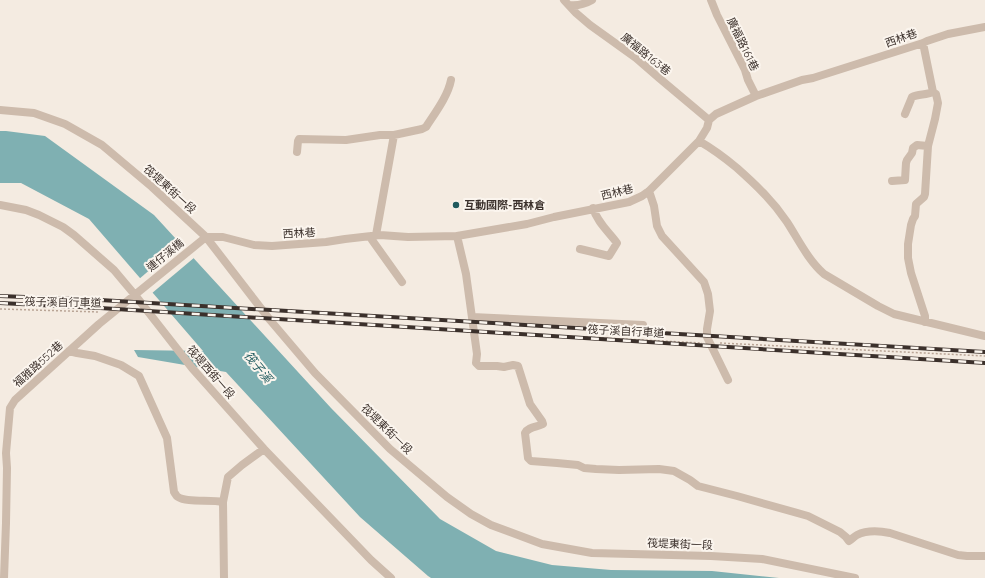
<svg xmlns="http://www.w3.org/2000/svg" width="985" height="578" viewBox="0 0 985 578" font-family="Quicksand,'Noto Sans TC',sans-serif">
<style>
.water{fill:#7fb0b2}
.pier{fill:#f4ebe1}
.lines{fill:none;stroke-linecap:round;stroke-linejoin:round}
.path{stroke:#b9a596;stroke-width:1.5;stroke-dasharray:2 2;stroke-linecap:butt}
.minor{stroke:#cdbbac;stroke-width:8}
.rail-casing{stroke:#3b302b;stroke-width:4}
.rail{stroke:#fbf5ee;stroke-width:2.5;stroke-dasharray:8;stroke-linecap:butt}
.poi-dot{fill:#1f5a5e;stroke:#fbf5ee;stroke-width:1.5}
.labels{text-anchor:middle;stroke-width:4;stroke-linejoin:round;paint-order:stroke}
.street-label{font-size:11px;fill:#3b302b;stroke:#fbf5ee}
.poi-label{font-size:11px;font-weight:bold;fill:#3b302b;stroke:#fbf5ee;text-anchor:start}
.water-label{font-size:12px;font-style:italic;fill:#1f5a5e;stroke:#fbf5ee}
</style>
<rect width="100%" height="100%" fill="#f4ebe1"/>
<path class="water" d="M0,131h6l39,5 109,79 177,193 109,111 56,32 56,14 59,5 101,1 67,7h-348l-3,-2 -68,-59 -134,-145 -88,-15 -4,-7 69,1 -114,-132 -68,-36h-21z"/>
<path class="pier" d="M182,242l13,15 -44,37 -13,-14z"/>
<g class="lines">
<path class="path" d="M0,309l100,3
M280,320l186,11
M482,332l220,11
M720,343l265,13"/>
<path class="minor" d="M564,0l12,13 14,12 46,33 23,20 50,42
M711,0l6,15 28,55 3,10 8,16
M569,5c8,1 16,-1 23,-5
M923,43l10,49 3,2 2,9 -3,16 -7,27 -3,48 -1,3 -8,7 -1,12 -2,3 -2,6 -3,19v14l3,15 14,43v6
M0,110l34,3 31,11 37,21 50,42 54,50 64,83 45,53 75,76 57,48 24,17 20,11 51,19 50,9 119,3 51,3 93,19
M905,114l7,-17c6,-3 14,-2 21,-5
M699,141c14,8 26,17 38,27 19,17 35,32 50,54 11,17 21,38 37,52l54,32 16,8 91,22
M297,152l1,-11 1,-2 47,1 34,-5h14l28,-6 4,-2c9,-14 22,-31 25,-47
M892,181l13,-1 1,-17 1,-3 5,-7 1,-5 4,-3 11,1
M649,191l5,15 3,20 5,10 42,46 4,12 2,17 -3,18v8l21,43
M0,205l26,5 13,5 24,12 11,8 40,35 21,25 57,73 72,81 107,111 20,18
M376,235l18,-100
M371,236l1,4 30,42
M457,236l9,38 11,80 -1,9 3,3h18l7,1 9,-2 5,1 12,38 12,17 1,3c-6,3 -15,3 -18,9l3,25 3,3 26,2 21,2 6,3 12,1 23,1 40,-1 15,2 16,9 8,6 39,10 71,20 32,16 6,5 3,4c3,-2 6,-5 8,-6 10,-5 23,-4 33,-2l68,22 9,1h18
M206,237h17l31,8 18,1 54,-4 19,-3 35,-4 28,2 49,-1 70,-12 27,-7 75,-15 13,-6 7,-5 50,-50 8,-13 2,-8 7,-6 40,-18 46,-16 11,-2 110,-35 4,-2 21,-7 37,-7
M580,249l29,7 8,-13c-8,-11 -20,-21 -24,-35
M472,317l171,8
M69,351l8,2 18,3 26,9 18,11 28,62 7,54c1,1 2,4 4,5 9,6 33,2 45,5l1,76
M223,502l5,-25 14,-12 22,-16
M4,578l2,-55 1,-55 -1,-15 4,-45 5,-8 84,-76 107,-87"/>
<defs>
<path id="rail" d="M0,296l100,4 885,52
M0,303l100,5 885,55"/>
</defs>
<use href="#rail" class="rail-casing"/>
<use href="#rail" class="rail"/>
</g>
<circle class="poi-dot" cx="456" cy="205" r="4"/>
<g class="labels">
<g class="street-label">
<text transform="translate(901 38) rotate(-19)" y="4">西林巷</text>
<text transform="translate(743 44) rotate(64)" y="4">廣福路161巷</text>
<text transform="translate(646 54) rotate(39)" y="4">廣福路163巷</text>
<text transform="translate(170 189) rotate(42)" y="4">筏堤東街一段</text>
<text transform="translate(617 192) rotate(-14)" y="4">西林巷</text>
<text transform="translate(299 233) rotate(-3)" y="4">西林巷</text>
<text transform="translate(165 255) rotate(-39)" y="4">連仔溪橋</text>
<text transform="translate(63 302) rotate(1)" y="4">筏子溪自行車道</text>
<text transform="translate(626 331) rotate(3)" y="4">筏子溪自行車道</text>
<text transform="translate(38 364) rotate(-42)" y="4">福雅路552巷</text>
<text transform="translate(211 372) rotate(49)" y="4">筏堤西街一段</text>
<text transform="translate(387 429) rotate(44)" y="4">筏堤東街一段</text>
<text transform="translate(680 544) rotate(2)" y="4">筏堤東街一段</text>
</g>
<g class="poi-label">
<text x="464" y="209">互動國際-西林倉</text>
</g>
<g class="water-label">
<text transform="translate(258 367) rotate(51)" y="4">筏子溪</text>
</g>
</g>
</svg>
